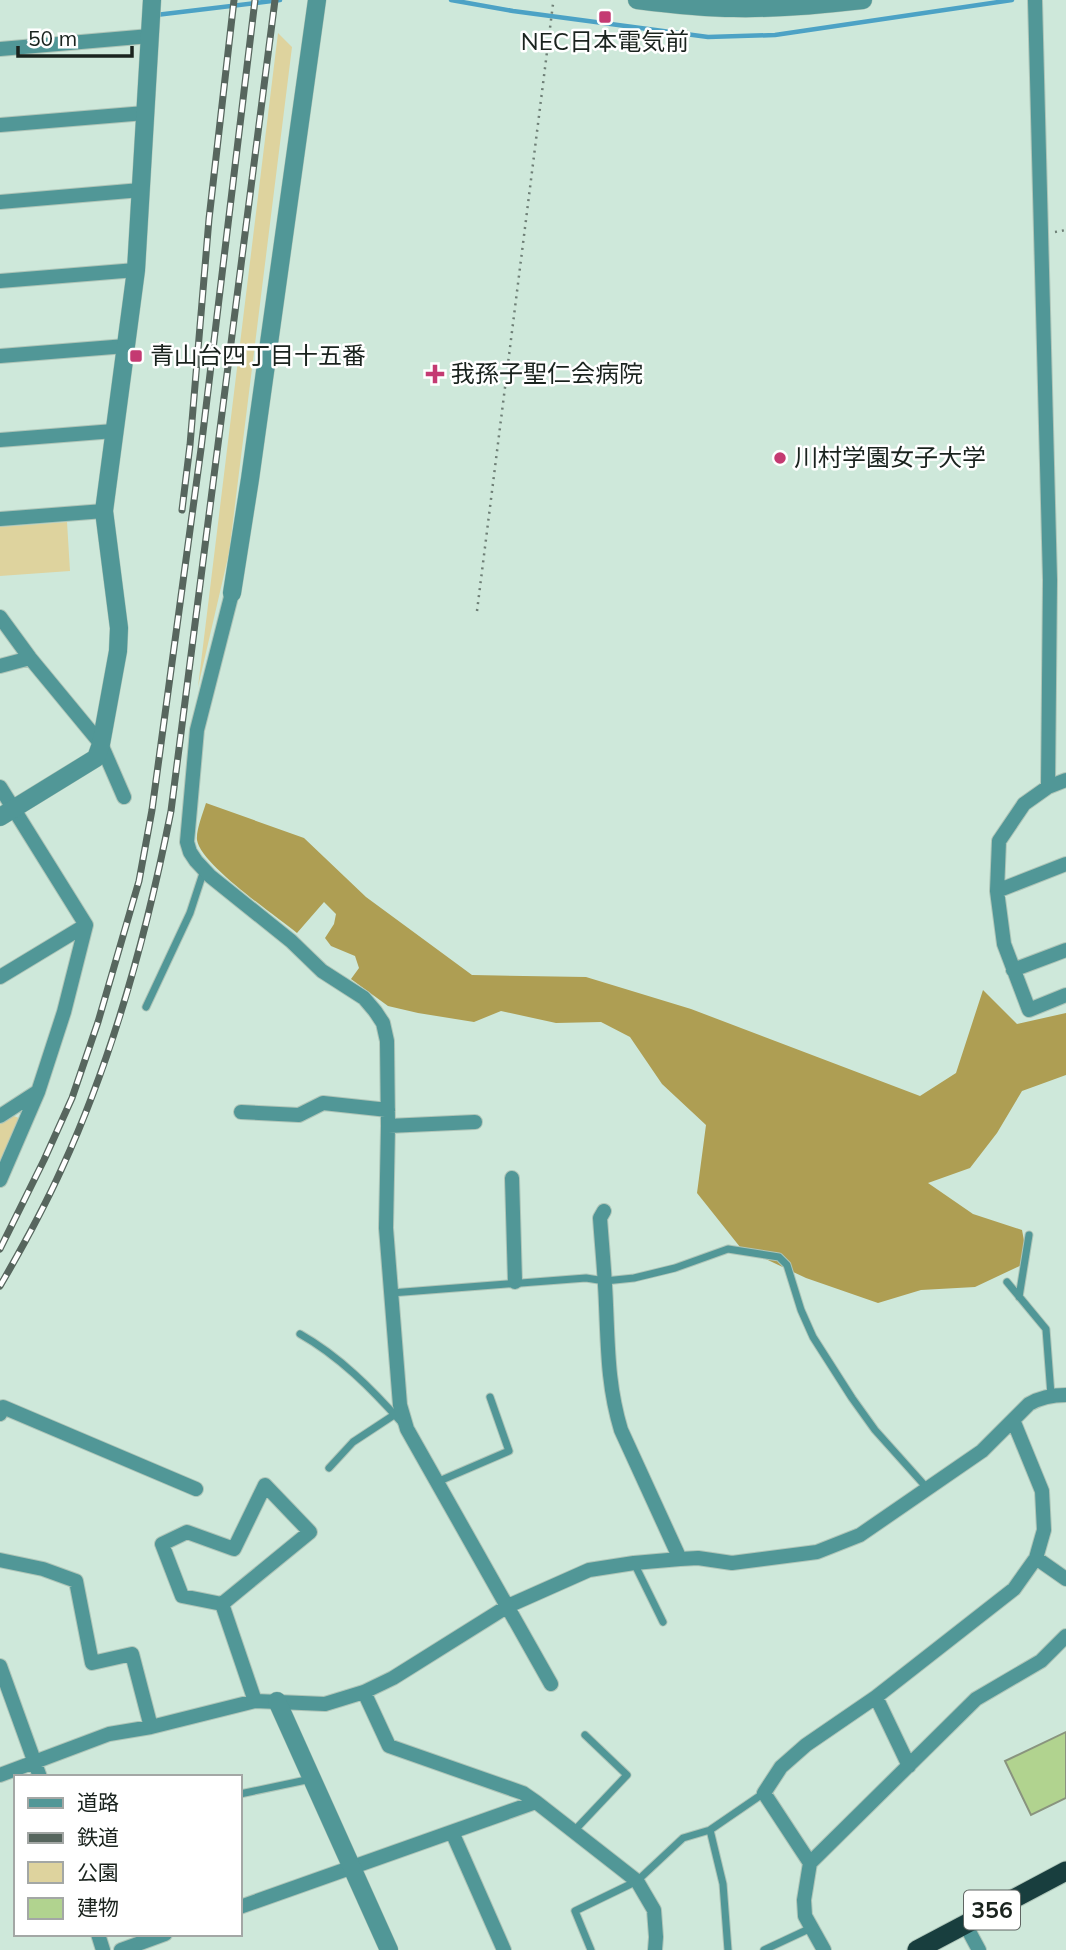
<svg xmlns="http://www.w3.org/2000/svg" width="1066" height="1950" viewBox="0 0 1066 1950" font-family="Mulish,'Noto Sans JP',sans-serif">
<style>
.green{fill:#ded39e}
.forest{fill:#ae9e53}
.lines{fill:none;stroke-linecap:round;stroke-linejoin:round}
.stream{stroke:#4ca2c5;stroke-width:4.5}
.building{fill:#b1d38f;stroke:#89947e;stroke-width:2}
.service-casing{stroke:#aec5b8;stroke-width:9}
.minor-casing{stroke:#aec5b8;stroke-width:16}
.tertiary-casing{stroke:#aec5b8;stroke-width:19}
.trunk-casing{stroke:#aec5b8;stroke-width:21}
.path{stroke:#6e7f76;stroke-width:2.5;stroke-dasharray:2 5;stroke-linecap:butt}
.service{stroke:#519797;stroke-width:7}
.minor{stroke:#519797;stroke-width:14}
.tertiary{stroke:#519797;stroke-width:18}
.trunk{stroke:#183e3e;stroke-width:19}
.rail-casing{stroke:#57665e;stroke-width:7}
.rail{stroke:#fff;stroke-width:4.5;stroke-dasharray:13;stroke-linecap:butt}
.poi-dot{fill:#c43a72;stroke:#fff;stroke-width:2.5}
.labels{text-anchor:middle;stroke-width:5;stroke-linejoin:round;paint-order:stroke}
.shield{fill:#fff;stroke:#5f6562;stroke-width:2}
.shield-label{font-size:23px;font-weight:bold;fill:#1a231e}
.poi-label{font-size:24px;fill:#1a231e;stroke:#fff;text-anchor:start}
</style>
<rect width="100%" height="100%" fill="#cee8da"/>
<path class="green" d="M278,33l14,14 -63,506 -31,134z
M67,522l3,49 -70,5v-49z
M11,1115l8,3 -19,45v-41z"/>
<path class="forest" d="M206,803l98,35 62,59 106,78 114,2 105,32 229,87 36,-23 27,-83 34,34 49,-11v62l-44,16 -25,42 -27,35 -42,15 45,31 49,16 6,32 -53,25 -54,3 -43,13 -72,-25 -66,-31 -43,-54 9,-68 -44,-41 -32,-47 -29,-15 -45,1 -55,-12 -27,11 -56,-9 -30,-7 -37,-27 8,-11 -4,-12 -24,-10 -6,-8 9,-14 2,-10 -12,-12 -27,31c-22,-18 -96,-68 -100,-93 -1,-10 6,-27 9,-37z"/>
<g class="lines">
<path class="stream" d="M451,0l62,11 195,26 67,-2 237,-35
M156,15l124,-15"/>
</g>
<path class="building" d="M1066,1732v66l-35,17 -26,-54z"/>
<g class="lines">
<defs>
<path id="service" d="M146,1007l44,-94 14,-43
M1007,1282l39,47 5,66
M391,1293l195,-15 19,3 29,-3 41,-10 53,-19 51,8 8,8 14,45 12,27 39,61 23,32 52,58
M1019,1297l10,-62
M300,1334c39,22 72,55 102,89
M329,1468l24,-26 41,-27
M437,1482l72,-31 -19,-54
M634,1563l29,59
M240,1794l71,-15
M710,1830l13,54 5,66
M574,1831l53,-56 -42,-40
M591,1950l-16,-39 62,-30 46,-43 27,-8 54,-37
M764,1950l47,-22"/>
<path id="minor" d="M1035,0l15,580 -2,207
M0,49l150,-13
M0,125l145,-12
M0,202l141,-12
M0,281l136,-11
M0,356l126,-10
M0,440l114,-9
M0,519l104,-8
M232,593l-35,137 -10,112 3,10 6,9 14,15 81,65 31,30 42,27 11,13 8,12 4,18 1,85 -2,102 14,177 7,24 144,255
M0,617l30,41 71,86 23,53
M0,666l30,-8
M1066,780l-18,7 -24,17 -25,37 -2,50 7,53 25,66 37,-15
M0,787l86,138 -22,87 -26,80 -38,88
M997,891l69,-27
M1013,970l53,-20
M0,977l86,-52
M241,1112l58,3 24,-12 65,7
M0,1116l37,-24
M388,1126l87,-4
M512,1178l3,104
M604,1211l-4,7c2,29 5,58 6,87 2,45 2,82 15,125l59,129
M0,1414l3,-7 193,82
M1036,1558l30,21
M0,1560l43,9 33,12 16,82 40,-9 19,73
M222,1604l-40,-8 -20,-52 25,-12 47,17 31,-64 45,47 -88,72 33,97
M0,1666l40,111
M364,1692l25,54 134,47 13,9 101,79 17,29 2,27 -1,13
M876,1697l33,69
M0,1775l109,-41 42,-7 104,-26 70,3 39,-12 29,-14 115,-72 81,-36 45,-7 46,-4 18,-1 34,5 85,-11 43,-17 122,-84 47,-47c12,-7 23,-9 37,-9
M452,1832l52,118
M810,1863l166,-164 65,-38 25,-25
M240,1907l296,-105
M965,1924l14,26
M98,1934l5,16
M121,1950l44,-16
M824,1950l-19,-34 -1,-16 6,-37 -46,-70 17,-26 25,-22 70,-48 138,-108 22,-31 8,-28 -2,-39 -29,-71"/>
<path id="tertiary" d="M637,0c32,4 65,8 97,8 43,1 86,-3 129,-8
M232,593l18,-114 67,-479
M0,817l96,-59 5,-14 17,-93 1,-23 -15,-117 32,-241 16,-270
M277,1701l112,249"/>
<path id="trunk" d="M917,1950l149,-79"/>
</defs>
<use href="#service" class="service-casing"/>
<use href="#minor" class="minor-casing"/>
<use href="#tertiary" class="tertiary-casing"/>
<use href="#trunk" class="trunk-casing"/>
<path class="path" d="M1055,232l11,-2
M477,611l76,-607"/>
<use href="#service" class="service"/>
<use href="#minor" class="minor"/>
<use href="#tertiary" class="tertiary"/>
<use href="#trunk" class="trunk"/>
<defs>
<path id="rail" d="M182,510l8,-65 19,-226 25,-219
M0,1249l44,-89 28,-62 26,-76 41,-141 13,-71 49,-361 54,-449
M0,1286c22,-38 44,-78 62,-118 52,-113 85,-235 109,-357l104,-811"/>
</defs>
<use href="#rail" class="rail-casing"/>
<use href="#rail" class="rail"/>
</g>
<g class="poi-dot">
<rect x="598" y="10" width="14" height="14" rx="3.5"/>
<rect x="129" y="349" width="14" height="14" rx="3.5"/>
<path d="M431.5 363.5h7v7h7v7h-7v7h-7v-7h-7v-7h7z"/>
<circle cx="780" cy="458" r="7"/>
</g>
<g class="labels">
<rect class="shield" x="964" y="1890.5" width="56" height="39" rx="5"/>
<g class="shield-label">
<text x="992" y="1918">356</text>
</g>
<g class="poi-label">
<text x="605" y="50" text-anchor="middle">NEC日本電気前</text>
<text x="150" y="364">青山台四丁目十五番</text>
<text x="451" y="382">我孫子聖仁会病院</text>
<text x="794" y="466">川村学園女子大学</text>
</g>
</g>
<rect x="14" y="1775" width="228" height="161" fill="#ffffff" stroke="#a3a7a5" stroke-width="2"/>
<rect x="28" y="1798" width="35" height="10" fill="#519797" stroke="#a3a7a5" stroke-width="2"/>
<text x="77" y="1810" font-size="21" fill="#1a231e">道路</text>
<rect x="28" y="1833" width="35" height="10" fill="#57665e" stroke="#a3a7a5" stroke-width="2"/>
<text x="77" y="1845" font-size="21" fill="#1a231e">鉄道</text>
<rect x="28" y="1862" width="35" height="21" fill="#ded39e" stroke="#a3a7a5" stroke-width="2"/>
<text x="77" y="1880" font-size="21" fill="#1a231e">公園</text>
<rect x="28" y="1898" width="35" height="21" fill="#b1d38f" stroke="#a3a7a5" stroke-width="2"/>
<text x="77" y="1915" font-size="21" fill="#1a231e">建物</text>
<path d="M18 46v10h114v-10" fill="none" stroke="#1a231e" stroke-width="3.5"/>
<text x="28" y="46" font-size="21" fill="#1a231e" stroke="#ffffff" stroke-width="5" paint-order="stroke">50 m</text>
</svg>
